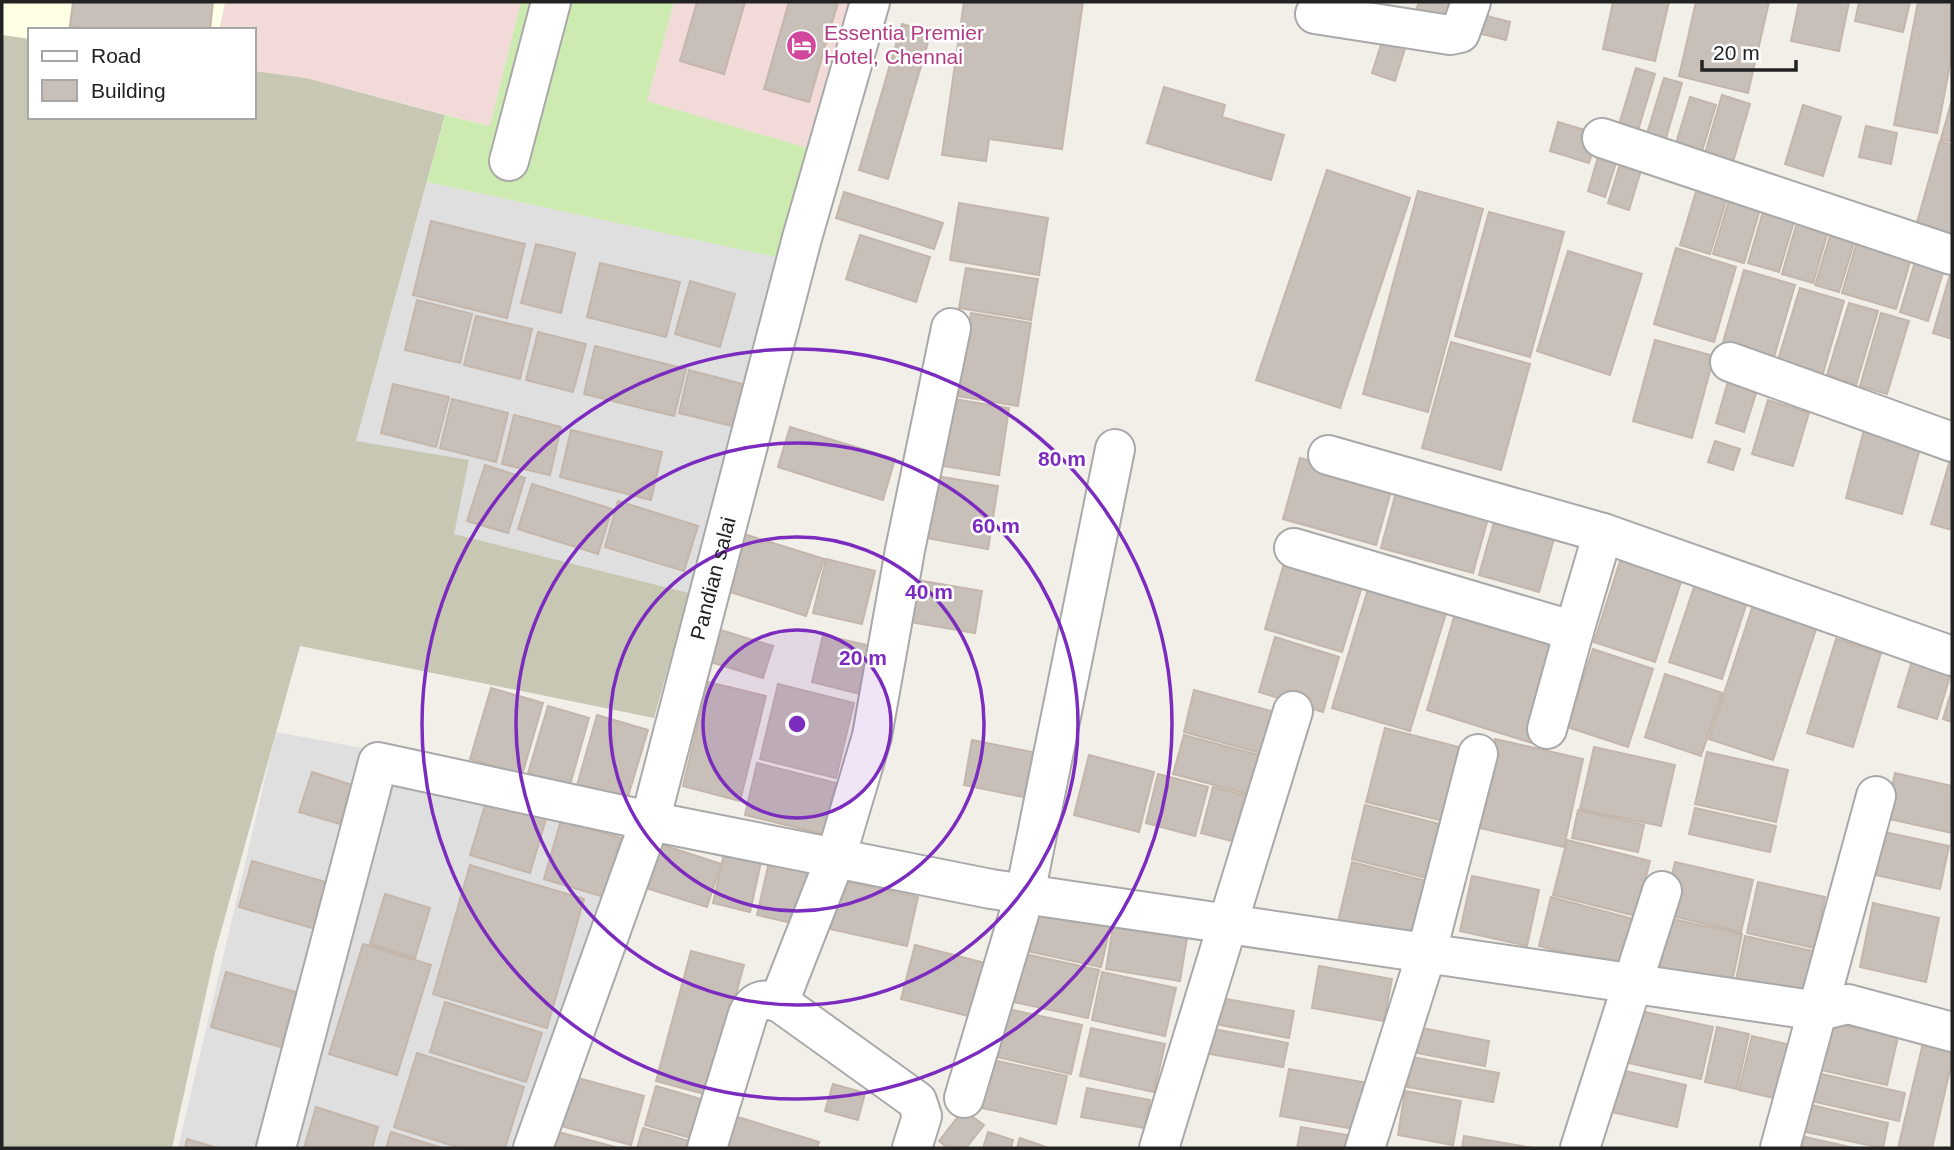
<svg xmlns="http://www.w3.org/2000/svg" width="1954" height="1150" viewBox="0 0 1954 1150" font-family="Arial,sans-serif">
<style>
.residential{fill:#e0dfdf}
.commercial{fill:#f2dad9}
.education{fill:#ffffe5}
.construction{fill:#c7c7b4}
.grass{fill:#cdebb0}
.building{fill:#c7bfb8;stroke:#c4b6ab;stroke-width:2}
.lines{fill:none;stroke-linecap:round;stroke-linejoin:round}
.minor-casing{stroke:#a9a9a9;stroke-width:42}
.minor{stroke:#fff;stroke-width:38}
.ring{fill:none;stroke:#7b2cbf;stroke-width:3.5}
.labels{text-anchor:middle;stroke-width:5;stroke-linejoin:round;paint-order:stroke}
.hotel-label{font-size:21px;fill:#b23c85;stroke:#fff;text-anchor:start}
.street-label{font-size:21px;fill:#222;stroke:#fff}
.centre{fill:#7b2cbf;stroke:#fff;stroke-width:3.5}
.ring-label{font-size:21px;text-anchor:middle;font-weight:bold;fill:#7b2cbf;stroke:#fff;stroke-width:5;stroke-linejoin:round;paint-order:stroke}
</style>
<rect width="100%" height="100%" fill="#f2efe9"/>
<path class="residential" d="M427,182l358,77 -96,334 -236,-59 -97,-93z
M276,732l92,17 -105,399h-85z
M394,780l241,46 -116,322h-222z"/>
<path class="commercial" d="M225,2h296l-31,124 -184,-48 -52,-7v-41h-35z
M674,2h184l-43,148 -168,-49z"/>
<path class="education" d="M2,2h223l-6,28h-189v9l-28,-4z"/>
<path class="construction" d="M2,35l28,4v78h224v-46l52,7 139,37 -89,326 113,19 -15,74 235,59 -35,125 -354,-72 -85,307 -43,195h-170z"/>
<path class="grass" d="M521,2h153l-27,99 168,49 -30,109 -358,-77 18,-67 45,11z"/>
<path class="building" d="M73,2h140l-3,28h-114l-26,-4z
M697,2h48l-21,72 -44,-13z
M789,2h49l-29,100 -45,-13z
M964,2h119l-21,147 -73,-10 -3,22 -44,-6z
M1419,2h42l-9,28 -39,-12z
M1613,2h56l-14,59 -52,-12z
M1696,2h73l-21,91 -69,-17z
M1799,2h50l-10,49 -48,-10z
M1859,2h51l-7,30 -48,-11z
M1918,2h34v52l-15,79 -43,-8z
M1483,15l27,7 -4,18 -28,-7z
M902,24l29,8 -43,147 -29,-9z
M1384,35l23,7 -12,39 -23,-8z
M1636,68l19,6 -19,63 -19,-6z
M1664,78l18,5 -18,62 -19,-5z
M1164,87l61,18 -3,12 62,18 -13,45 -124,-37z
M1722,95l28,9 -17,58 -28,-9z
M1690,97l26,8 -17,56 -26,-8z
M1951,103l1,1v38l-11,-3z
M1803,105l38,12 -18,59 -38,-12z
M1558,122l40,12 -9,29 -39,-12z
M1866,126l31,7 -6,31 -32,-7z
M1940,141l12,4v91l-36,-10z
M1599,154l18,6 -12,37 -17,-6z
M1621,161l21,6 -13,43 -21,-7z
M1327,170l83,28 -70,210 -84,-28z
M1700,178l30,10 -20,66 -30,-9z
M1418,191l65,18 -55,203 -65,-18z
M844,192l99,31 -9,26 -98,-31z
M1730,197l31,9 -17,57 -31,-9z
M1767,198l31,10 -19,64 -31,-9z
M959,203l89,15 -9,57 -89,-15z
M1489,212l75,20 -34,125 -75,-21z
M1800,212l31,9 -18,62 -31,-9z
M431,221l94,23 -18,74 -94,-23z
M1834,223l24,7 -19,62 -24,-7z
M860,235l70,22 -14,45 -70,-23z
M1857,242l54,17 -15,50 -54,-16z
M536,244l39,9 -14,60 -40,-10z
M1676,248l60,19 -22,75 -60,-18z
M1568,251l74,23 -32,101 -73,-24z
M1917,255l29,8 -18,58 -28,-9z
M600,263l80,19 -14,55 -79,-20z
M966,268l72,11 -7,41 -72,-12z
M1952,268v71l-19,-6z
M1744,270l51,15 -21,72 -51,-15z
M690,281l45,13 -15,53 -45,-13z
M1800,288l44,13 -21,72 -45,-13z
M417,300l55,14 -12,49 -55,-13z
M1849,303l29,8 -22,74 -29,-10z
M971,313l60,10 -13,83 -61,-10z
M1881,313l28,8 -22,73 -27,-8z
M476,316l56,13 -12,50 -56,-14z
M538,332l48,12 -13,48 -47,-12z
M1655,340l59,16 -22,82 -59,-17z
M1451,342l79,22 -29,106 -79,-22z
M595,346l91,23 -12,47 -90,-22z
M689,370l57,15 -10,42 -57,-14z
M1729,378l29,9 -14,45 -28,-9z
M393,384l56,13 -13,50 -55,-14z
M948,398l61,10 -10,67 -62,-10z
M452,399l56,14 -12,49 -56,-14z
M1768,400l41,13 -16,53 -41,-12z
M514,415l47,12 -11,48 -48,-11z
M1866,422l57,16 -21,76 -56,-16z
M790,427l105,32 -12,41 -105,-33z
M571,430l91,22 -11,48 -91,-23z
M1715,441l25,8 -7,21 -25,-8z
M1951,457h1v73l-21,-6z
M1300,458l93,26 -17,61 -93,-26z
M485,465l40,13 -17,55 -41,-12z
M936,476l62,10 -10,63 -62,-11z
M532,484l80,25 -14,45 -80,-25z
M1398,485l92,26 -17,62 -92,-25z
M618,501l80,25 -14,45 -79,-24z
M1497,511l60,17 -18,64 -60,-17z
M741,533l83,26 -18,57 -82,-26z
M1622,555l61,21 -28,86 -61,-20z
M826,559l49,12 -13,53 -49,-11z
M1285,560l78,23 -21,69 -77,-23z
M917,580l65,11 -7,42 -65,-11z
M1696,581l52,18 -26,80 -53,-17z
M1369,586l78,24 -37,121 -78,-23z
M1756,596l64,21 -47,143 -64,-21z
M1456,610l107,32 -31,101 -105,-33z
M714,628l59,18 -10,32 -59,-18z
M823,635l48,11 -11,48 -48,-12z
M1275,637l64,20 -16,55 -64,-20z
M1836,639l45,14 -28,94 -46,-14z
M1593,649l60,20 -25,78 -61,-20z
M1915,651l37,19 -15,49 -39,-12z
M1665,674l57,19 -21,63 -56,-19z
M708,682l58,14 -26,105 -57,-15z
M778,684l76,19 -18,75 -76,-19z
M491,688l52,15 -21,72 -52,-16z
M1952,689v33l-9,-3z
M1194,690l84,23 -10,42 -84,-23z
M548,706l41,12 -19,67 -42,-12z
M597,715l51,15 -22,73 -50,-14z
M1385,728l85,22 -18,73 -86,-21z
M1184,735l82,22 -10,39 -83,-22z
M1495,739l88,20 -19,88 -89,-20z
M972,740l65,13 -9,45 -64,-13z
M1594,747l81,18 -14,61 -81,-17z
M1707,752l81,18 -12,52 -81,-18z
M1089,755l65,17 -15,60 -65,-17z
M757,763l79,20 -13,51 -78,-19z
M312,772l40,13 -12,39 -41,-12z
M1895,773l57,13v47l-67,-15z
M1158,774l50,13 -13,49 -49,-13z
M1213,787l42,11 -12,46 -42,-11z
M486,802l60,17 -16,54 -60,-18z
M1365,805l86,22 -13,54 -86,-22z
M1695,808l81,18 -6,26 -81,-18z
M1578,810l66,15 -6,27 -66,-14z
M561,820l60,18 -17,59 -60,-18z
M1880,831l69,15 -9,43 -69,-15z
M1567,840l83,21 -14,55 -83,-21z
M657,843l64,21 -14,43 -64,-20z
M724,854l37,8 -11,50 -37,-9z
M252,861l80,23 -13,46 -80,-23z
M769,862l44,10 -12,53 -44,-10z
M1352,862l82,21 -15,60 -81,-21z
M1675,862l78,18 -12,52 -78,-18z
M470,865l114,34 -37,129 -114,-34z
M1472,876l67,14 -12,56 -67,-15z
M840,880l78,17 -11,49 -77,-17z
M1758,882l67,15 -11,51 -67,-15z
M385,894l45,14 -15,50 -45,-14z
M1551,897l82,22 -12,48 -82,-21z
M1038,903l74,16 -11,48 -74,-16z
M1873,903l66,15 -13,64 -66,-15z
M1663,917l79,17 -11,53 -79,-18z
M1114,920l74,12 -8,49 -74,-12z
M1745,936l68,15 -11,49 -67,-15z
M363,944l68,21 -34,110 -68,-21z
M915,945l70,18 -13,54 -71,-18z
M691,951l53,14 -36,130 -52,-14z
M1025,954l74,16 -11,48 -74,-16z
M1319,966l73,13 -8,42 -72,-13z
M226,972l80,23 -15,55 -80,-23z
M1102,972l74,16 -11,48 -73,-16z
M1220,998l74,13 -5,27 -74,-14z
M445,1002l97,31 -16,49 -96,-30z
M1008,1009l74,16 -11,49 -74,-17z
M1636,1010l77,17 -12,52 -77,-17z
M1828,1022l70,15 -11,48 -70,-16z
M1417,1027l72,14 -4,25 -73,-14z
M1717,1027l32,7 -12,55 -32,-7z
M1091,1028l74,16 -11,48 -74,-16z
M1208,1028l80,15 -5,24 -79,-14z
M1752,1036l47,11 -12,54 -48,-11z
M1924,1039l28,7v15l-20,87h-34z
M417,1053l107,34 -19,61h-45l-66,-21z
M1412,1057l87,16 -6,29 -86,-15z
M993,1060l74,16 -11,48 -74,-16z
M1289,1069l79,14 -8,47 -80,-14z
M1621,1070l65,15 -9,42 -65,-15z
M1813,1072l92,21 -6,28 -92,-21z
M563,1074l81,22 -13,49 -81,-22z
M833,1084l32,9 -7,27 -33,-9z
M656,1086l48,14 -10,39 -49,-14z
M1087,1088l63,12 -5,28 -64,-11z
M1405,1091l56,10 -8,44 -55,-10z
M1807,1104l81,19 -5,25 -82,-17z
M316,1107l62,20 -6,21h-68z
M963,1110l21,15 -18,23h-18l-9,-7z
M728,1114l91,28 -2,6h-86l-12,-3z
M1301,1127l52,9 -1,12h-55z
M643,1128l53,15 -1,5h-58z
M547,1129l72,19h-77z
M391,1132l51,16h-56z
M988,1132l25,8 -2,8h-28z
M1464,1136l69,12h-71z
M1801,1136l53,12h-56z
M1020,1138l26,9v1h-29z
M187,1139l31,9h-33z"/>
<g class="lines">
<defs>
<g id="minor">
<path d="M1315,14l135,21 10,-2 11,-31"/>
<path d="M1602,138l350,117"/>
<path d="M509,161l42,-159"/>
<path d="M1730,362l222,80"/>
<path d="M1328,455l275,78"/>
<path d="M1294,548l280,83 29,-98 349,123"/>
<path d="M1547,729l27,-98"/>
<path d="M779,1002l57,-145 36,-121 33,-186 46,-222"/>
<path d="M964,1098l61,-204 90,-445"/>
<path d="M276,1148l102,-386 272,59 341,68 828,122 29,-7 104,28"/>
<path id="s1" d="M533,1148l117,-327 152,-583 68,-236"/>
<path d="M707,1148l41,-134c7,-15 16,-15 31,-12l138,99 5,15 -10,32"/>
<path d="M1159,1148l134,-437"/>
<path d="M1365,1148l61,-193 52,-201"/>
<path d="M1580,1148l82,-257"/>
<path d="M1780,1148l96,-352"/>
</g>
</defs>
<use href="#minor" class="minor-casing"/>
<use href="#minor" class="minor"/>
</g>
<circle cx="797" cy="724" r="94" fill="#7b2cbf" fill-opacity=".12"/>
<g class="ring">
<circle cx="797" cy="724" r="94"/>
<circle cx="797" cy="724" r="187"/>
<circle cx="797" cy="724" r="281"/>
<circle cx="797" cy="724" r="375"/>
</g>
<defs>
<symbol id="hotel-disc" viewBox="-11 -11 22 22"><circle r="9.5" fill="#d1479c" stroke="#fff"/><path d="M-6-4.5h1.5V1H6V5H4.5V3h-9V5H-6ZM-4 0a1.8 1.8 0 1 1 3.6 0ZM.5 0V-2.5h3Q6-2.5 6 0Z" fill="#fff"/></symbol>
</defs>
<g fill-rule="evenodd">
<use href="#hotel-disc" x="784" y="28" width="35" height="35"/>
</g>
<g class="labels">
<g class="hotel-label">
<text x="824" y="40">Essentia Premier<tspan x="824" dy="24">Hotel, Chennai</tspan></text>
</g>
<g class="street-label">
<text dy="7" stroke="none"><textPath href="#s1" startOffset="598">Pandian salai</textPath></text>
</g>
</g>
<circle cx="797" cy="724" r="10" class="centre"/>
<g class="ring-label">
<text x="1062" y="466">80 m</text>
<text x="996" y="533">60 m</text>
<text x="929" y="599">40 m</text>
<text x="863" y="665">20 m</text>
</g>
<rect width="1954" height="1150" fill="none" stroke="#222222" stroke-width="7"/>
<rect x="28" y="28" width="228" height="91" fill="#ffffff" stroke="#a7a7a7" stroke-width="2"/>
<rect x="42" y="51" width="35" height="10" fill="#ffffff" stroke="#a7a7a7" stroke-width="2"/>
<text x="91" y="63" font-size="21" fill="#222222">Road</text>
<rect x="42" y="80" width="35" height="21" fill="#c7bfb8" stroke="#a7a7a7" stroke-width="2"/>
<text x="91" y="98" font-size="21" fill="#222222">Building</text>
<path d="M1702 60v10h94v-10" fill="none" stroke="#222222" stroke-width="3.5"/>
<text x="1713" y="60" font-size="21" fill="#222222" stroke="#ffffff" stroke-width="5" paint-order="stroke">20 m</text>
</svg>
